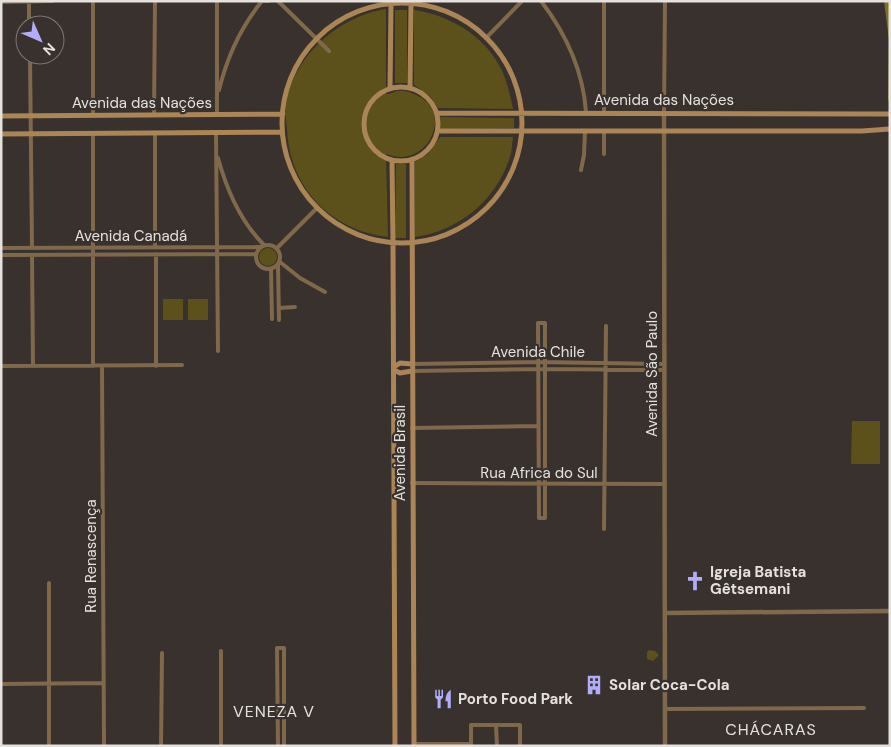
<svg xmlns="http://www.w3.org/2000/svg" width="891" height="747" viewBox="0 0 891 747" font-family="'DM Sans',sans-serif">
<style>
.green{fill:#5c511b}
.forest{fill:#7e6e26}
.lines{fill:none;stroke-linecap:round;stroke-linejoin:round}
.minor{stroke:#80684b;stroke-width:4}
.tertiary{stroke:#80684b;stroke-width:4.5}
.secondary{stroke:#ab8556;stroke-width:5}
.labels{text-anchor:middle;stroke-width:4.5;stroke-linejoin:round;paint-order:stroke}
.street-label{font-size:15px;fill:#e5e1de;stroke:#38312d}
.poi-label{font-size:15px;font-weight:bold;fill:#e5e1de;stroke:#38312d;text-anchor:start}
.neighbourhood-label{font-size:16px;letter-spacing:1px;fill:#e5e1de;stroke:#38312d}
</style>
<rect width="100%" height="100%" fill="#38312d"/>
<path class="green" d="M386,9v85c4,0 7,-2 11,-3 7,-1 13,1 19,4 39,16 12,76 -30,59l2,83c-58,-7 -99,-50 -101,-109 -1,-7 -2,-15 -1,-22 6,-49 53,-90 100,-97z
M395,10h12v73h-12z
M414,10c34,5 68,24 85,55 8,14 11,30 14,44l-75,-1 -8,-12 -16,-11z
M440,117l74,1v10l-74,1z
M440,137h73c-1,7 -1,16 -4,23 -14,41 -51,71 -94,77v-75l13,-8z
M396,164h10v74h-11z
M259 257a9 9 0 1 1 18 0a9 9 0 1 1-18 0Z
M163,299h20v21h-20z
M188,299h20v21h-20z
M852,421h28v43h-29z
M649,650l6,1 4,4 -6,6 -6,-2v-7z"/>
<path class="forest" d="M884,1h6v103l-2,-5 1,-59z"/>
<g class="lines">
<path class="minor" d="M29,1v24
M93,1v114
M217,1v114
M264,1h5
M278,1l51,50
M541,1c26,34 42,69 45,111
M604,1v112
M1,2l52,-1
M486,38l36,-37
M30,55l2,192
M219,90c8,-33 21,-62 43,-89
M664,113l1,-112
M154,115l1,-114
M604,131v23
M93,133v233
M155,133v114
M216,133l2,218
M218,158c9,33 22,63 46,87
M581,170l3,-15 1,-24
M256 257a12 12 0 1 1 24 0a12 12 0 1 1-24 0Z
M1,248l261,-1
M277,248l40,-40
M1,255l255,-1
M32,255l1,111
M280,262l20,16 25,14
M278,265l1,55
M271,269l1,50
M279,308l16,-1
M538,323h7v195h-6z
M412,364l126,-2 126,2
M1,366l181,-1
M102,366l2,380
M156,366v-112
M412,371l133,-2 119,1
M412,428l126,-2
M412,483l253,1
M604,529l2,-203
M49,583v163
M221,651v95
M1,684l102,-1
M666,709l198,-1
M496,725l1,21
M414,744h57
M161,746l1,-93
M278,746l-1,-98h7v98
M471,746v-21h49v21"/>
<path class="tertiary" d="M664,113l1,633
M665,613l225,-2"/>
<path class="secondary" d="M282 123a120 120 0 1 1 240 0a120 120 0 1 1-240 0Z
M364 124a37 37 0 1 1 74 0a37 37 0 1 1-74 0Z
M410,87l1,-83
M390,88l1,-83
M437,113l453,1
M1,116l282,-2
M438,131h424l28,-2
M1,134l281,-2
M392,160l1,84 2,502
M412,160l2,586
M394,367l6,-4 12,1
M394,370l6,3 12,-2"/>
</g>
<defs>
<symbol id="church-bare" viewBox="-9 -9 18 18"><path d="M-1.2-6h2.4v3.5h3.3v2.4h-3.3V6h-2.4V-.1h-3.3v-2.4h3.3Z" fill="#b1adfa" stroke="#38312d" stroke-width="2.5" paint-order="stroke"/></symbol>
<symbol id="building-bare" viewBox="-9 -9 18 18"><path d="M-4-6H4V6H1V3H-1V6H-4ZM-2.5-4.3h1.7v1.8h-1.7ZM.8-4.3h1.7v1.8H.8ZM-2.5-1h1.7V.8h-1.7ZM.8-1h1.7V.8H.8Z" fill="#b1adfa" stroke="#38312d" stroke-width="2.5" paint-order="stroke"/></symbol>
<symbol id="restaurant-bare" viewBox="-9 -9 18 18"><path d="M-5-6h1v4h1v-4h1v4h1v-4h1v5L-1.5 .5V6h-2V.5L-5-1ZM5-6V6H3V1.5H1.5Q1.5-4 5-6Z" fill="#b1adfa" stroke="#38312d" stroke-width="2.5" paint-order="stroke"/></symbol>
</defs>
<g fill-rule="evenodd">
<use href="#church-bare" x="681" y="567" width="28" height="28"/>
<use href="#building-bare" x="580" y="671" width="28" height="28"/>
<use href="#restaurant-bare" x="429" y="685" width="28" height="28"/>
</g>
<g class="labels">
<g class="street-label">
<text x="664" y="105">Avenida das Nações</text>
<text x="142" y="108">Avenida das Nações</text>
<text x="131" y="241">Avenida Canadá</text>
<text x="538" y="357">Avenida Chile</text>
<text transform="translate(652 374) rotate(-90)" y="5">Avenida São Paulo</text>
<text transform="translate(400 453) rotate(-90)" y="5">Avenida Brasil</text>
<text x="539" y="478">Rua Africa do Sul</text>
<text transform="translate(91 556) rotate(-90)" y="5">Rua Renascença</text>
</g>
<g class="poi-label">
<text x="710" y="577">Igreja Batista<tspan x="710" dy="17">Gêtsemani</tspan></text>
<text x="609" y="690">Solar Coca-Cola</text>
<text x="458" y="704">Porto Food Park</text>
</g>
<g class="neighbourhood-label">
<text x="274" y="717">VENEZA V</text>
<text x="771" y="735">CHÁCARAS</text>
</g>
</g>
<rect width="891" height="747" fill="none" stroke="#e5e1de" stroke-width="5"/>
<g transform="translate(40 40) rotate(135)"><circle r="24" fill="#38312d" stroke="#7d7774"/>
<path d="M0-4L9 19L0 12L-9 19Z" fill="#b1adfa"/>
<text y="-8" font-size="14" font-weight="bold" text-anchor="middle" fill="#e5e1de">N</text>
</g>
</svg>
